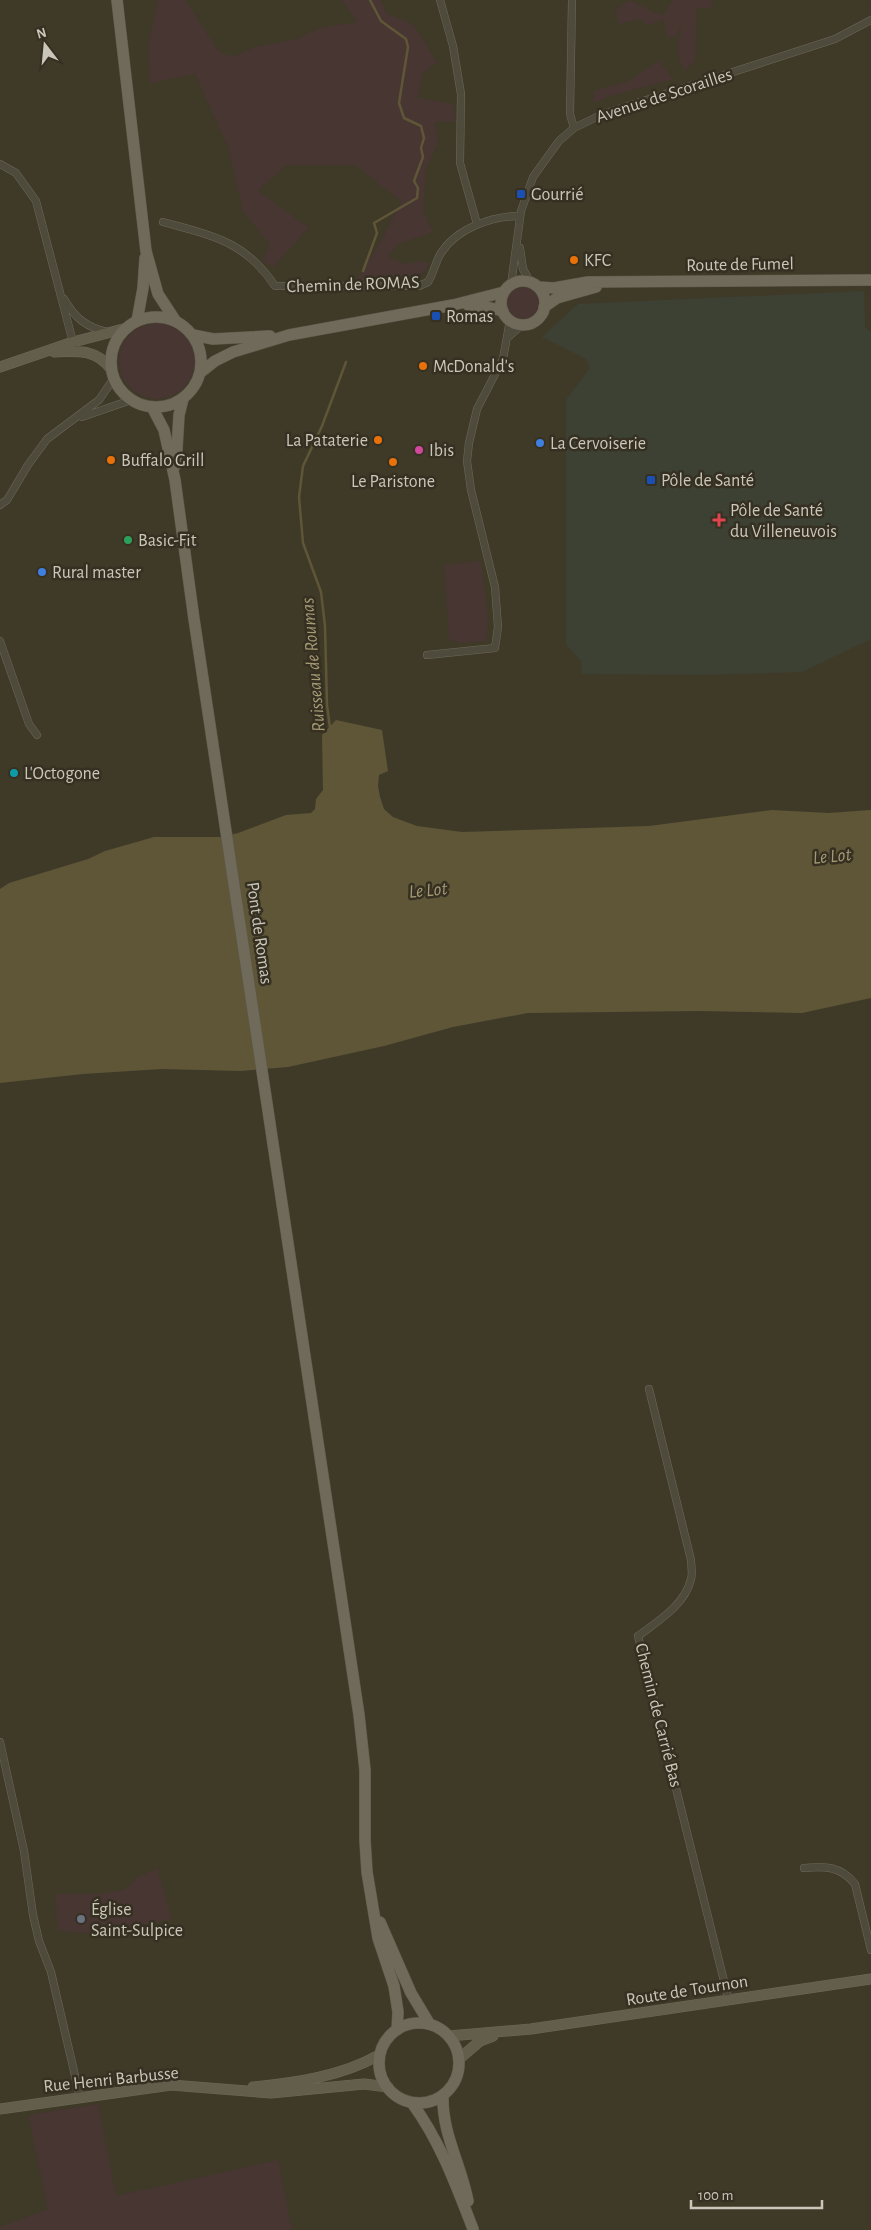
<svg xmlns="http://www.w3.org/2000/svg" width="871" height="2230" viewBox="0 0 871 2230" font-family="'Alegreya Sans',sans-serif">
<style>
.medical{fill:#3d4134}
.green{fill:#473632}
.water{fill:#5f5638}
.lines{fill:none;stroke-linecap:round;stroke-linejoin:round}
.stream{stroke:#5f5638;stroke-width:2.5}
.minor-casing{stroke:#6d695a;stroke-width:8}
.secondary-casing{stroke:#6d695a;stroke-width:11}
.primary-casing{stroke:#5c5749;stroke-width:12}
.minor{stroke:#4f4b3c;stroke-width:7}
.secondary{stroke:#625e4b;stroke-width:10}
.primary{stroke:#6f6a5a;stroke-width:11}
.transit-dot{fill:#1a4fb4;stroke:#353021;stroke-width:2}
.food-dot{fill:#e8710a;stroke:#353021;stroke-width:2}
.shop-dot{fill:#3f7fe0;stroke:#353021;stroke-width:2}
.hotel-dot{fill:#d1479c;stroke:#353021;stroke-width:2}
.health-dot{fill:#e0444e;stroke:#353021;stroke-width:2}
.leisure-dot{fill:#2e9e5b;stroke:#353021;stroke-width:2}
.culture-dot{fill:#0f9aa8;stroke:#353021;stroke-width:2}
.worship-dot{fill:#6b7280;stroke:#353021;stroke-width:2}
.labels{text-anchor:middle;stroke-width:5;stroke-linejoin:round;paint-order:stroke}
.street-label{font-size:18px;fill:#cac6b9;stroke:#353021}
.poi-label{font-size:18px;fill:#cac6b9;stroke:#353021;text-anchor:start}
.water-label{font-size:19px;font-style:italic;fill:#a69a75;stroke:#353021}
</style>
<rect width="100%" height="100%" fill="#3f3a28"/>
<path class="medical" d="M864,291l1,36 6,6v306l-69,33 -99,3 -121,-1 -1,-13 -15,-17v-244l24,-32 -4,-9 -44,-22 36,-33z"/>
<path class="green" d="M158,0h27l34,52 15,5 20,-10 43,-8 22,-11 38,-6 -15,-22h39l5,13 28,12 23,38 -14,10 -6,25 36,6 3,17 -21,1 3,21 -12,25 -3,42 10,22 -34,12 -12,13 18,7 16,-3 9,2 -11,16 -62,1 28,-46 16,-33 -46,-36h-69l-28,26 51,37 -36,39 -11,-6 8,-16 -27,-34 -15,-64 -33,-73 -45,9 -2,-36z
M629,0l34,16 10,-16h39l-1,9 -14,-2 -2,54 -10,9c-11,-10 -5,-31 -4,-45l-5,12h-9l-3,-17 -16,5 -8,-6 -22,5 -2,-13z
M659,61l14,18 -62,17 -18,7 1,-12 35,-10z
M507 303a16 16 0 1 1 32 0a16 16 0 1 1-32 0Z
M119 361a38 38 0 1 1 76 0a38 38 0 1 1-76 0Z
M481,561l7,57 -2,23 -25,2 -12,-3 -5,-75z
M157,1868l15,51 -77,15 -37,-4 -3,-36h39l30,-4 14,-13z
M98,2104l18,92 162,-36 14,70h-292v-3l48,-18 -20,-94z"/>
<path class="water" d="M336,720l46,10 6,41 -9,4 -1,11 2,11 4,12 9,8 24,9 45,6 187,-6 123,-16 56,3 43,-3v188l-69,15 -104,-2 -170,2 -75,14 -69,19 -96,21 -48,4 -78,-2 -79,5 -83,9v-194l9,-6 79,-24 17,-8 49,-14h66l18,-4 48,-18 25,-2 4,-4 1,-10 7,-9 -1,-55z"/>
<g class="lines">
<path class="stream" d="M363,271l14,-38 -3,-10 43,-25 1,-10 -4,-7 9,-24 -2,-9 3,-10 -3,-12 -17,-8 -5,-15 9,-56 -2,-8 -25,-18 -11,-21
M330,728l-3,-23 -2,-79 -4,-34 -18,-49 -4,-46 4,-31 19,-40 24,-64"/>
<defs>
<path id="minor" d="M440,0l13,46 8,48 -1,69 17,61
M572,0l-2,114 4,14
M0,164l16,9 20,28 38,145
M163,222c50,14 82,19 112,64h144l9,-4c6,-9 7,-20 13,-29 16,-25 51,-37 79,-37
M520,248l3,21 7,13
M511,285l10,-74 12,-34 26,-36 15,-13 29,-14 232,-75 36,-19
M64,299c11,19 22,28 43,33
M507,338l16,-14
M82,417l49,-17
M0,505l7,-5 21,-35 19,-26 52,-39 15,-22
M0,641l29,83 8,11
M427,655l68,-7 3,-21 -3,-40 -24,-97 -4,-29 2,-18 8,-34 26,-50 7,-39
M649,1389l42,171c0,6 2,14 0,19 -6,26 -33,42 -53,57l91,365
M0,1742l24,109 9,64 6,26 12,31 29,125
M804,1868c21,-2 37,-2 51,16l16,66"/>
<path id="secondary" d="M54,352c24,-1 42,-3 57,17
M0,367l73,-25 54,-14
M449,2036l82,-7 340,-50
M459,2059l21,-18 13,-5
M253,2087c43,-4 89,-11 126,-32
M0,2109l171,-24 100,8 93,-9 24,3"/>
<path id="primary" d="M117,0l29,251 12,43 17,26
M501 303a22 22 0 1 1 44 0a22 22 0 1 1-44 0Z
M539,287l15,1 34,-6 283,-2
M468,305l19,2 16,4
M544,307l13,-9 39,-11
M111 362a45 45 0 1 1 90 0a45 45 0 1 1-90 0Z
M137,321l6,-33 2,-30
M193,335l20,4 57,-3
M201,372l14,-11 18,-9 56,-17 164,-30 51,-13
M152,407l12,23 11,50 19,139 165,1096 6,55v70l2,32 11,66 16,48 4,26 -1,18
M176,465l3,-50 4,-16
M380,1922l31,71 18,30
M379 2063a40 40 0 1 1 80 0a40 40 0 1 1-80 0Z
M443,2096c-1,38 18,68 25,105
M412,2103c28,38 44,82 61,126"/>
</defs>
<use href="#minor" class="minor-casing"/>
<use href="#secondary" class="secondary-casing"/>
<use href="#primary" class="primary-casing"/>
<use href="#minor" class="minor"/>
<use href="#secondary" class="secondary"/>
<use href="#primary" class="primary"/>
</g>
<g class="transit-dot">
<rect x="516" y="189" width="10" height="10" rx="2.5"/>
<rect x="431" y="311" width="10" height="10" rx="2.5"/>
<rect x="646" y="475" width="10" height="10" rx="2.5"/>
</g>
<g class="food-dot">
<circle cx="574" cy="260" r="5"/>
<circle cx="423" cy="366" r="5"/>
<circle cx="378" cy="440" r="5"/>
<circle cx="111" cy="460" r="5"/>
<circle cx="393" cy="462" r="5"/>
</g>
<g class="shop-dot">
<circle cx="540" cy="443" r="5"/>
<circle cx="42" cy="572" r="5"/>
</g>
<circle class="hotel-dot" cx="419" cy="450" r="5"/>
<path class="health-dot" d="M716.5 512.5h5v5h5v5h-5v5h-5v-5h-5v-5h5z"/>
<circle class="leisure-dot" cx="128" cy="540" r="5"/>
<circle class="culture-dot" cx="14" cy="773" r="5"/>
<circle class="worship-dot" cx="81" cy="1919" r="5"/>
<g class="labels">
<g class="street-label">
<text transform="translate(664 95) rotate(-18)" y="6">Avenue de Scorailles</text>
<text transform="translate(740 264) rotate(-1)" y="6">Route de Fumel</text>
<text transform="translate(353 284) rotate(-2)" y="6">Chemin de ROMAS</text>
<text transform="translate(260 933) rotate(82)" y="6">Pont de Romas</text>
<text transform="translate(659 1715) rotate(76)" y="6">Chemin de Carrié Bas</text>
<text transform="translate(687 1990) rotate(-9)" y="6">Route de Tournon</text>
<text transform="translate(111 2079) rotate(-6)" y="6">Rue Henri Barbusse</text>
</g>
<g class="poi-label">
<text x="531" y="200">Gourrié</text>
<text x="584" y="266">KFC</text>
<text x="446" y="322">Romas</text>
<text x="433" y="372">McDonald's</text>
<text x="368" y="446" text-anchor="end">La Pataterie</text>
<text x="550" y="449">La Cervoiserie</text>
<text x="429" y="456">Ibis</text>
<text x="121" y="466">Buffalo Grill</text>
<text x="661" y="486">Pôle de Santé</text>
<text x="393" y="487" text-anchor="middle">Le Paristone</text>
<text x="730" y="516">Pôle de Santé<tspan x="730" dy="21">du Villeneuvois</tspan></text>
<text x="138" y="546">Basic-Fit</text>
<text x="52" y="578">Rural master</text>
<text x="24" y="779">L'Octogone</text>
<text x="91" y="1915">Église<tspan x="91" dy="21">Saint-Sulpice</tspan></text>
</g>
<g class="water-label">
<text transform="translate(312 665) rotate(-95)" y="7">Ruisseau de Roumas</text>
<text transform="translate(832 855) rotate(-5)" y="7">Le Lot</text>
<text transform="translate(428 889) rotate(-5)" y="7">Le Lot</text>
</g>
</g>
<g transform="translate(45 45) rotate(344)" stroke="#353021" stroke-width="4" paint-order="stroke">
<path d="M0-4L9 19L0 12L-9 19Z" fill="#cac6b9"/>
<text y="-8" font-size="14" font-weight="bold" text-anchor="middle" fill="#cac6b9">N</text>
</g>
<path d="M691 2200v8h131v-8" fill="none" stroke="#cac6b9" stroke-width="2.5"/>
<text x="698" y="2200" font-size="15" fill="#cac6b9" stroke="#353021" stroke-width="4" paint-order="stroke">100 m</text>
</svg>
